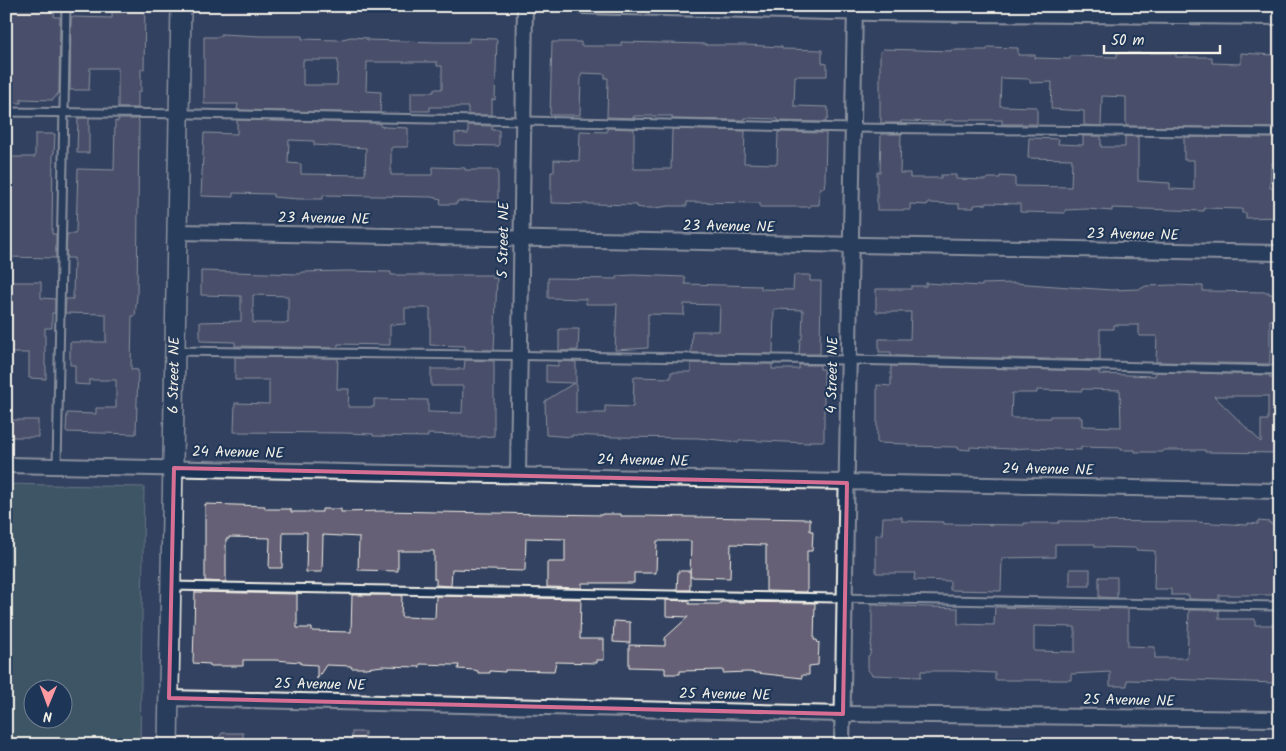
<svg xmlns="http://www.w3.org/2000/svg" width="1286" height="751" font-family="Kalam,sans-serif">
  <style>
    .green { fill: #4e6e6e; stroke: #a1b0ab; fill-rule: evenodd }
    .building { fill: #656075; stroke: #f4f1e8; fill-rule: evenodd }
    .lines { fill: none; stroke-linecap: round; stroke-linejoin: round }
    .lane-casing { stroke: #f4f1e8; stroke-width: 11 }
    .street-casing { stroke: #f4f1e8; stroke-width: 18 }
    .secondary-casing { stroke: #f4f1e8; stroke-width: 22 }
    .lane { stroke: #1d3557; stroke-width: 7 }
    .street { stroke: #1d3557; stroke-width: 14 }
    .secondary { stroke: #1d3557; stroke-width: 19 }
    .marked { fill: none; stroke: #d66f93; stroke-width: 4; stroke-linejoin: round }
    .labels { text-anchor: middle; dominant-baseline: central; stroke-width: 4; stroke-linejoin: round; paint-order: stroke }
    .street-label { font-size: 15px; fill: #f4f1e8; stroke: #1d3557 }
  </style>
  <rect width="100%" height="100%" fill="#334260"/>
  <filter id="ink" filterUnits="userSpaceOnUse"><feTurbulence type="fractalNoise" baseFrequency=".02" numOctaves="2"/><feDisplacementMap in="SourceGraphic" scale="10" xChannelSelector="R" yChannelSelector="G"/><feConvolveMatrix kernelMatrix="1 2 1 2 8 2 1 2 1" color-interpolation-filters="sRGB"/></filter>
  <g filter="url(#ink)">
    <path class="green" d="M6,484L144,487L140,745H6ZM32,688H62V718H32Z"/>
    <g class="building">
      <polygon points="112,6 145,6 144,69 141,69 141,92 138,91 138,108 118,108 118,68 90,68 89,90 70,90 71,17 112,18"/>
      <polygon points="6,7 55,8 54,17 60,17 59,92 53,100 21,99 21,103 6,102"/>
      <path d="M221,34L260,36H302V39L338,40L351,37L367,38V40L437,42H469V38L497,39L495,100L492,99V115H468V107H430V111H411V92H434V89H442V66H437V62H367L366,91L381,92L380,113L237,110L238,104H204V37H219L221,36ZM303,60H338L337,85H303Z"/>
      <polygon points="552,42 581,42 581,46 621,46 621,42 706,44 706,45 745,45 782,47 782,49 822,50 822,63 827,64 827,76 795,76 794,106 828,107 828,119 826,119 826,122 778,121 778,119 745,118 745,120 672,119 672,116 634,116 634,118 607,117 608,78 605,78 605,74 582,73 581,76 580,115 550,115"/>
      <polygon points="988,47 1018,48 1018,55 1035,55 1035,58 1070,59 1070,56 1117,57 1117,53 1171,53 1176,54 1176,57 1212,57 1212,63 1241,64 1241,53 1274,55 1273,99 1280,99 1280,128 1126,126 1126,97 1102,96 1101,126 1084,125 1084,111 1051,109 1052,82 1030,83 1030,79 1001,78 1000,106 1037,107 1037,124 1002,124 1002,120 945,120 945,122 901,121 901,123 881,123 881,118 880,118 880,52 883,49 951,51 951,50 987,50"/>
      <polygon points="78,118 89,118 89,153 77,153"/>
      <polygon points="118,119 138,119 139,122 137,296 135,316 132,316 131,369 138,370 136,434 66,432 67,413 96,414 96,408 116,408 116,380 89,380 89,385 75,384 75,365 70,365 70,342 106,342 106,314 65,313 66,299 73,299 73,297 74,258 66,258 67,234 75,234 76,232 78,169 114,170 115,121 118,122"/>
      <path d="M237,120L380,123V126L385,127L408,128V147H393L391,148V175H432L433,167L465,168V170H498V202L457,201V204H440L441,199L432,197L323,195V199H299L273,197V194L233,193V197L201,196L204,133L237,134ZM289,140L314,141V145L366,148L365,175L301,174V164L288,163Z"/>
      <polygon points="468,125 492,126 492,130 499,130 499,146 455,145 455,133 468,134"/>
      <polygon points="607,128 634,129 634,169 671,169 672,129 745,131 744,163 777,164 778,132 826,133 825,181 824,188 820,188 819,205 810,205 810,207 760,207 760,203 687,202 687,206 669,206 655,208 642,208 637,207 637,205 551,203 551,172 554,172 554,160 579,161 580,131 607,132"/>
      <polygon points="35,134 55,134 54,153 53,153 52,234 56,234 56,258 6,257 6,157 35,157"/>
      <polygon points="881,134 901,134 900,173 910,173 910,178 941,178 941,175 956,175 956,179 987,180 987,178 1000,178 1000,176 1015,177 1015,186 1071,187 1072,159 1028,158 1029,138 1059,139 1058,144 1083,145 1083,136 1101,136 1101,147 1125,147 1125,136 1138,137 1138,181 1170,183 1170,189 1194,190 1194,160 1184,160 1184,137 1280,138 1280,164 1271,164 1270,188 1280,188 1280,217 1246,218 1246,213 1242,213 1242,209 1204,208 1204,211 1112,208 1112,211 1087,209 1065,210 1065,213 1020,212 1020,204 987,203 987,204 974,205 974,208 959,208 959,204 928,203 928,205 910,204 910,210 877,210 877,172 880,172"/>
      <path d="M201,271L299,274L303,272L346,271L391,272V275H492V278H497L494,350H465V346L430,345V308H405V324L390,325V345L338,344V348L235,346V342L200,341V322L241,321V296L201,295ZM253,295L288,296V323H253Z"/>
      <polygon points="633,275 685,277 685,284 761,286 761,289 793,290 794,275 810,275 810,281 821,281 820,354 799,354 800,339 802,339 803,310 774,309 773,354 691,353 692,331 719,331 720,305 684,304 684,315 648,314 648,348 615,350 617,304 586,304 586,299 548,298 548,278 617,279 617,276"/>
      <polygon points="6,282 41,282 41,298 55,299 55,313 52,313 52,328 45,328 45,366 46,366 46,379 29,378 29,353 6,353"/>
      <polygon points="926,283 982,286 982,284 1014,283 1111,290 1140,289 1146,286 1173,285 1203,286 1203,291 1269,292 1269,294 1275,294 1275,320 1270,320 1270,364 1156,362 1157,336 1139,336 1139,325 1114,325 1114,329 1100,329 1100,360 891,356 891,352 879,352 879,339 910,339 911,312 876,312 876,289 911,289 911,286 926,286"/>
      <polygon points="559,329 579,329 578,350 559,351"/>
      <polygon points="235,357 338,358 337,389 349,389 348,407 374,407 374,399 428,400 428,412 462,413 463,386 431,386 431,369 464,369 465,360 494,361 494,436 480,437 480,438 468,438 468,437 462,437 462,435 428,434 428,437 373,436 373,434 344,433 234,432 235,403 269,404 269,380 235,380"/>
      <polygon points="558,361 576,362 576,413 605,413 605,406 633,407 634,377 671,378 671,372 691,372 691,363 772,364 772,369 799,369 799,365 820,365 820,369 824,369 824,441 809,441 809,443 762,441 739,440 739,442 698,438 615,437 572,435 572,437 546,435 545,401 574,383 546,382 546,365 558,366"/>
      <path d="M891,366L1099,371V374L1155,376L1156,372L1270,375V378H1280V453L1205,452V450H1163V452H1135V450H1121V448L1081,447V450L1029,448L1011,449L970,447V450L958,449V447L908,446V444L877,443V385L891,386ZM1082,389L1120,390L1121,427L1082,426V418H1080V416H1050V418H1011L1012,393H1037V390L1082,391ZM1214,396H1268V420H1261V442Z"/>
      <rect x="6" y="420" width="32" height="17"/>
      <polygon points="205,504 265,506 265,509 291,509 291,512 322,512 322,509 341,509 341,512 382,511 602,515 602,514 621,514 621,516 638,516 810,519 810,531 813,531 812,551 807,551 807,592 766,591 766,545 731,544 730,578 690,577 691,541 657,541 656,573 634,573 634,583 582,583 582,588 547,587 547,562 565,562 565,539 526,538 525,571 452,569 451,586 436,585 436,579 434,579 434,551 398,551 398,571 358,570 359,537 323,535 322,572 306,572 307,532 283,532 282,568 269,568 270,538 229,537 229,539 226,539 226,582 205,581"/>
      <polygon points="883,517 902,517 902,521 944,522 944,524 1024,525 1024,523 1059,523 1059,521 1196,522 1248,525 1248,523 1258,524 1258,521 1270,522 1270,524 1280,524 1280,595 1219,595 1219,600 1189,599 1189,595 1171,595 1171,589 1154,589 1155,551 1136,550 1136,548 1095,547 1095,544 1055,544 1055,557 1002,558 1001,591 950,590 950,581 914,580 915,573 876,573 876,535 882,535"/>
      <rect x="1070" y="569" width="20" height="17"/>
      <polygon points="678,571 690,571 690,590 677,590"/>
      <polygon points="1099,577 1117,577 1117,598 1099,597"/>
      <polygon points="195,592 297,594 297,628 312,628 312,631 351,632 352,595 402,595 401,617 435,618 436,596 581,599 580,639 604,639 604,660 597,660 597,663 556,662 554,671 505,670 505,672 490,671 490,673 478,673 478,671 474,670 458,669 459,665 453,665 420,664 420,667 383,666 366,668 351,668 351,666 326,665 317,679 317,665 301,664 300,662 275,660 243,660 243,666 210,666 210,664 193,663"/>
      <polygon points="666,600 689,601 689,604 720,604 720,602 815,603 814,640 817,640 818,643 819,642 818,665 809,666 809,675 802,675 802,678 748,672 723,673 723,670 680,671 680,674 665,674 665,668 629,667 629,645 665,646 665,638 688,617 666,616"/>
      <path d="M872,605L958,608V624L994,625L995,607L1099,610V608L1128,609V646L1155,647V658H1187L1189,610H1219V619H1255V625H1280V679H1275V683L1168,679L1167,681L1127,680V686H1110V672L1071,674V680H995V673L955,671H921V677L872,675L868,670V656L870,655L872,635ZM1034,626L1075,627V652L1034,651Z"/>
      <polygon points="614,621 630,622 630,643 613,642"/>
      <rect x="352" y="732" width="13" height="13"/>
      <polygon points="222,733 243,733 243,745 214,745"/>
    </g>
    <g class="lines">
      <defs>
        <g id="lane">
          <polyline points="6,112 193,114 853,128 1280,133"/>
          <polyline points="175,351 849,360 1280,370"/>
          <polyline points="57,466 66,6"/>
          <polyline points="171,586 1280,606"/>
        </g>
        <g id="street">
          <polyline points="582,6 874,13 1280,17"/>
          <polyline points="177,232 1280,253"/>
          <polyline points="6,465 1280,491"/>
          <polyline points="518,474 525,6"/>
          <polyline points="169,698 843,714 1280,719"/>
          <polyline points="842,745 855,6"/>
        </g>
        <g id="secondary">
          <path id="s1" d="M168,745L181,6"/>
        </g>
      </defs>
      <use href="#lane" class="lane-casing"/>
      <use href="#street" class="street-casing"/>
      <use href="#secondary" class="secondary-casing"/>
      <use href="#lane" class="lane"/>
      <use href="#street" class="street"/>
      <use href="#secondary" class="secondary"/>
    </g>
  </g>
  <path d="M0 0H1286V751H0ZM174,468L847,483L843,714L169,698Z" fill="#334260" fill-opacity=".55" fill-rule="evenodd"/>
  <path class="marked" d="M174,468L847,483L843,714L169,698Z"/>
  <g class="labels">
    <g class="street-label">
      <text transform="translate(324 219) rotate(1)">23 Avenue NE</text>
      <text transform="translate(729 227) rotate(1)">23 Avenue NE</text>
      <text transform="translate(1133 235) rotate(1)">23 Avenue NE</text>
      <text transform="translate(504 240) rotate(-89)">5 Street NE</text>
      <text stroke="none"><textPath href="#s1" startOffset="370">6 Street NE</textPath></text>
      <text transform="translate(833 375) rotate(-89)">4 Street NE</text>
      <text transform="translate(238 453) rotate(1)">24 Avenue NE</text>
      <text transform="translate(643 461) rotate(1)">24 Avenue NE</text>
      <text transform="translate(1048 470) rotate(1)">24 Avenue NE</text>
      <text transform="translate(320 685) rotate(1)">25 Avenue NE</text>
      <text transform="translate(725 695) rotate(1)">25 Avenue NE</text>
      <text transform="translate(1129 701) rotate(1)">25 Avenue NE</text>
    </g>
  </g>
  <rect width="1286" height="751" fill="none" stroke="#1d3557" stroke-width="25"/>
  <rect x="12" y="12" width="1261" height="726" fill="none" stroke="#f4f1e8" stroke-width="2" filter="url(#ink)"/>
  <g transform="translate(48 704) rotate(181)"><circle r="24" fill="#1d3557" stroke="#738091"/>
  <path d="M0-4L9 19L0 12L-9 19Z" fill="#ff9aa2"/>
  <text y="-8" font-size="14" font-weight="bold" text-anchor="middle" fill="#f4f1e8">N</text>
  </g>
  <path d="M1104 45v8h116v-8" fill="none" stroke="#f4f1e8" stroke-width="2.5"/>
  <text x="1111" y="45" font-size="15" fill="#f4f1e8" stroke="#1d3557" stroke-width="4" paint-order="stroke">50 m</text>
</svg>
